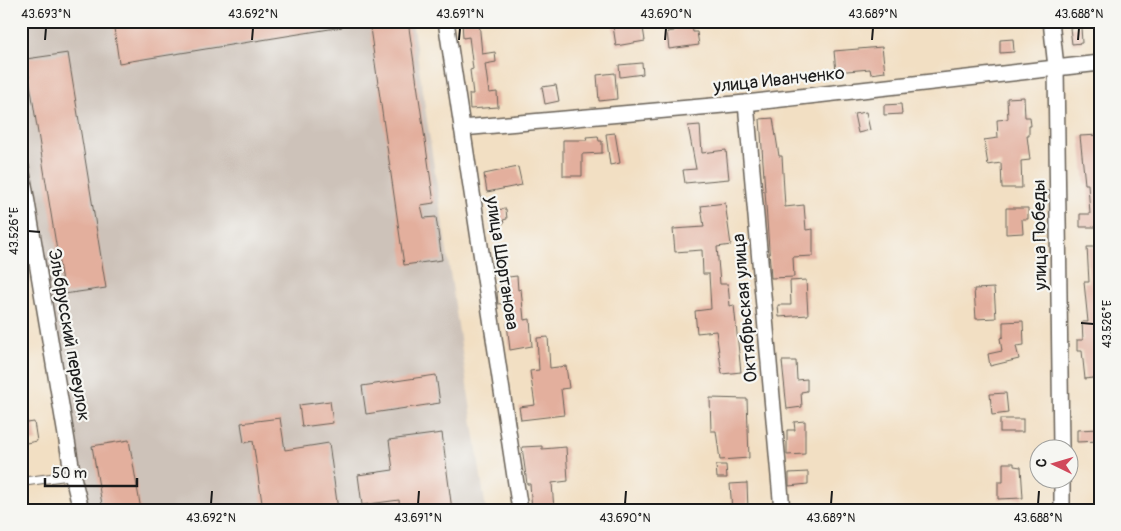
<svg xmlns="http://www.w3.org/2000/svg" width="1121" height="531" font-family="Pangolin,sans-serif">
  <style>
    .industrial { fill: #cdc2b9 }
    .building { fill: #e3af9d }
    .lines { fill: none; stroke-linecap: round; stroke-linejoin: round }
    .service-casing { stroke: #676056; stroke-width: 10 }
    .minor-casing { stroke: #676056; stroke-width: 18 }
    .service { stroke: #fff; stroke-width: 8 }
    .minor { stroke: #fff; stroke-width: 15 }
    .ticks { fill: none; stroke: #1c1c1c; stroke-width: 2 }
    .labels { text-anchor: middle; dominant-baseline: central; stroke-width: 4.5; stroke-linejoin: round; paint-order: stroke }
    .street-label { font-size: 18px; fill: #1c1c1c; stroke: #f6f6f2 }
    .neatline { fill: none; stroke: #1c1c1c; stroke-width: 2 }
    .ticks-label { font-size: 12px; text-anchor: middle; fill: #1c1c1c }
  </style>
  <rect width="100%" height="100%" fill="#f6f6f2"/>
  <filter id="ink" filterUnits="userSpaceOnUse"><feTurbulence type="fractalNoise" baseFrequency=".02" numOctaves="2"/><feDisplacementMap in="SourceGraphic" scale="10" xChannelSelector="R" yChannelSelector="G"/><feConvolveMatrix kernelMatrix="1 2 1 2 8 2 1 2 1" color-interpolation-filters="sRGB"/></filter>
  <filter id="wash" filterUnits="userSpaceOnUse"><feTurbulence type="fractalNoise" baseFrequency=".0096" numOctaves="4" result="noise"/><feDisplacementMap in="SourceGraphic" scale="20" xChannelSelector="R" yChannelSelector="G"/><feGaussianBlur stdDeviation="1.12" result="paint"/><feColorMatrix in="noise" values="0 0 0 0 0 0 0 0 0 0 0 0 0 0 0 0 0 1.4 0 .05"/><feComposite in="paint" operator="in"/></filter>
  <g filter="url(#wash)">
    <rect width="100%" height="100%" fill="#f2dfc3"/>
    <polygon class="industrial" points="21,21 412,21 486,510 88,510 79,473 21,133"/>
    <g id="blocks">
      <g class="building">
        <polygon points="113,21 342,21 342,27 119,63"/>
        <polygon points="369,21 408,21 434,203 421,205 424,218 436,217 442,260 404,265"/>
        <polygon points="462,21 479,21 482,54 495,52 496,62 485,64 489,93 497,92 498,107 470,109 469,94 473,94 470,70 473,69 469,37 463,38"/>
        <polygon points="642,21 645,41 616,46 613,26"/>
        <polygon points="691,22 693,32 697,32 699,45 669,49 667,32 674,31 681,23"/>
        <polygon points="1081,27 1082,43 1072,44 1070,28"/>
        <polygon points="1013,39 1014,52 1000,53 1000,40"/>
        <polygon points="882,47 885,72 871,74 870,69 836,72 834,51"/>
        <polygon points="68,53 106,288 64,294 26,59"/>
        <polygon points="642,63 643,74 620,77 619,65"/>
        <polygon points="615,73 617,99 599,101 597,75"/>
        <polygon points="556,85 559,101 545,104 542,87"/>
        <polygon points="1024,97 1025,117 1030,117 1031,126 1029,126 1029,136 1027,136 1030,160 1021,161 1022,188 1002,188 1001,163 988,165 984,140 998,138 997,120 1008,119 1007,98"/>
        <polygon points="901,104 902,114 884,115 884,105"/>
        <polygon points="866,112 870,130 858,133 854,114"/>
        <polygon points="773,118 779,156 782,156 785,207 804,205 806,230 813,229 813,256 793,257 794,277 771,278 760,119"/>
        <polygon points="700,125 702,153 726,150 729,179 685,183 683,170 696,169 688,126"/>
        <polygon points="615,133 620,163 610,165 606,134"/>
        <polygon points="1100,135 1100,227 1080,227 1080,214 1090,214 1088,184 1085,184 1080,136"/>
        <polygon points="598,136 599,141 602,141 602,153 582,154 582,176 563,176 563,140 587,140 586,137"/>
        <polygon points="518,167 522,185 487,192 484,174"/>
        <polygon points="725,203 731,245 717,247 720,284 728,284 730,306 734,305 741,372 722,374 716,331 697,333 695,311 711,309 709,274 703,274 702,250 675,252 673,229 704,227 701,206"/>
        <polygon points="1006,208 1028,208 1028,219 1022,219 1023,233 1006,234"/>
        <polygon points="506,209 507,219 503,220 504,223 493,225 491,210"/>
        <polygon points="1087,247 1100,247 1100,377 1085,379 1082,351 1077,351 1077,340 1083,340 1082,322 1088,322 1084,282 1089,282"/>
        <polygon points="517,276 518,290 521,289 524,320 530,319 532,346 510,350 507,323 512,323 510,303 498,304 497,292 501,291 500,278"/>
        <polygon points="806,280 808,315 779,317 778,305 791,305 790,281"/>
        <polygon points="994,288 996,318 976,319 974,289"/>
        <polygon points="1023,321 1024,345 1016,346 1019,359 990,366 988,354 1002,351 1000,338 1003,337 1003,322"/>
        <polygon points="548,337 550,368 566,366 569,388 561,389 564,415 521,420 519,407 535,405 530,371 539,370 537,338"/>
        <polygon points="782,361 796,361 797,380 807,379 807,391 801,392 802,407 787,409"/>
        <polygon points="436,375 440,403 366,414 362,386"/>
        <polygon points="1006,393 1008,413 992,415 990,394"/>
        <polygon points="710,398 747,399 749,458 720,460 716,431 711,431"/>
        <polygon points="330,401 333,423 302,427 299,405"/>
        <polygon points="280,418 285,450 329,443 338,510 263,510 253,441 244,443 241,423"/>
        <rect x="1000" y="419" width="23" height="13"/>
        <polygon points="805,421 805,454 787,455 787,430 795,430 794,422"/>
        <polygon points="34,422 37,441 21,444 21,424"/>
        <polygon points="1100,429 1100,441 1077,442 1077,430"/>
        <polygon points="442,433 452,510 400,510 399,500 362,505 358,475 393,470 389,440"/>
        <polygon points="129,440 141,510 103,510 92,446"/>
        <polygon points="542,446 542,449 566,447 568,481 552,483 554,510 532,510 530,484 527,484 522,447"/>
        <polygon points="1003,463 1014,463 1014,466 1021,467 1023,498 998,499 998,482 1003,482"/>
        <polygon points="716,465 726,465 727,478 717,478"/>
        <polygon points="808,472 808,484 789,486 789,473"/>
        <polygon points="747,483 748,510 732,510 730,484"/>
      </g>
    </g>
  </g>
  <g filter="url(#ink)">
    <use href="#blocks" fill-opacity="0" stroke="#676056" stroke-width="1"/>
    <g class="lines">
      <defs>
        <polyline id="service" points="21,482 73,475"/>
        <g id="minor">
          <polyline points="446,21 520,510"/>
          <polyline points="1051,21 1056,67 1061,448"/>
          <polyline points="746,103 782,510"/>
          <polyline points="462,128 746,103 1100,63"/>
          <polyline points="21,167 73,477 81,510"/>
          <polyline points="1062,478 1062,510"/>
        </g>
      </defs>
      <use href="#service" class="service-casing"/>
      <use href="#minor" class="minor-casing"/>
      <use href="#service" class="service"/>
      <use href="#minor" class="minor"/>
    </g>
  </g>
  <path class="ticks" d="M45,40L46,28M252,40L253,28M459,40L460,28M665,40L666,28M872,40L873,28M1078,40L1079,28M28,231L40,232M1081,323L1094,324M211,504L212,491M418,504L419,491M625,504L626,491M831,504L832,491M1038,504L1039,491"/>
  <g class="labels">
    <g class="street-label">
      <text transform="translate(779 80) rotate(-6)">улица Иванченко</text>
      <text transform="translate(1040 235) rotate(-91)">улица Победы</text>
      <text transform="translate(502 263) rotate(81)">улица Шортанова</text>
      <text transform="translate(745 308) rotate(-95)">Октябрьская улица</text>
      <text transform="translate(69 335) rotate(80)">Эльбрусский переулок</text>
    </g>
  </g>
  <rect width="1121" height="531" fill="none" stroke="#f6f6f2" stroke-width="55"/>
  <g transform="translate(1054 464) rotate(275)"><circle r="24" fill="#f6f6f2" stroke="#9f9f9c"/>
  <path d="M0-4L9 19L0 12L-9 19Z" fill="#d1495b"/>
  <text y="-8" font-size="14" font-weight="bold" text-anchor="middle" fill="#1c1c1c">С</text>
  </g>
  <path d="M45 478v8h92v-8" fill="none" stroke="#1c1c1c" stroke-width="2.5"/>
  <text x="52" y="478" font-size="15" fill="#1c1c1c" stroke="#f6f6f2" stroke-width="4" paint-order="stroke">50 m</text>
  <rect x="28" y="28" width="1066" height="476" class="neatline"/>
  <g class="ticks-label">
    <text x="46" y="18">43.693°N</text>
    <text x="253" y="18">43.692°N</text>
    <text x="460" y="18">43.691°N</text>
    <text x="666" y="18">43.690°N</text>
    <text x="873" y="18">43.689°N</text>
    <text x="1079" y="18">43.688°N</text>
    <text transform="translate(14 231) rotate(-90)" y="4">43.526°E</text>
    <text transform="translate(1107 324) rotate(-90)" y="4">43.526°E</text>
    <text x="211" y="522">43.692°N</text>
    <text x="418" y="522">43.691°N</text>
    <text x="625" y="522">43.690°N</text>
    <text x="831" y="522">43.689°N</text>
    <text x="1038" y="522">43.688°N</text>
  </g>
</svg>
